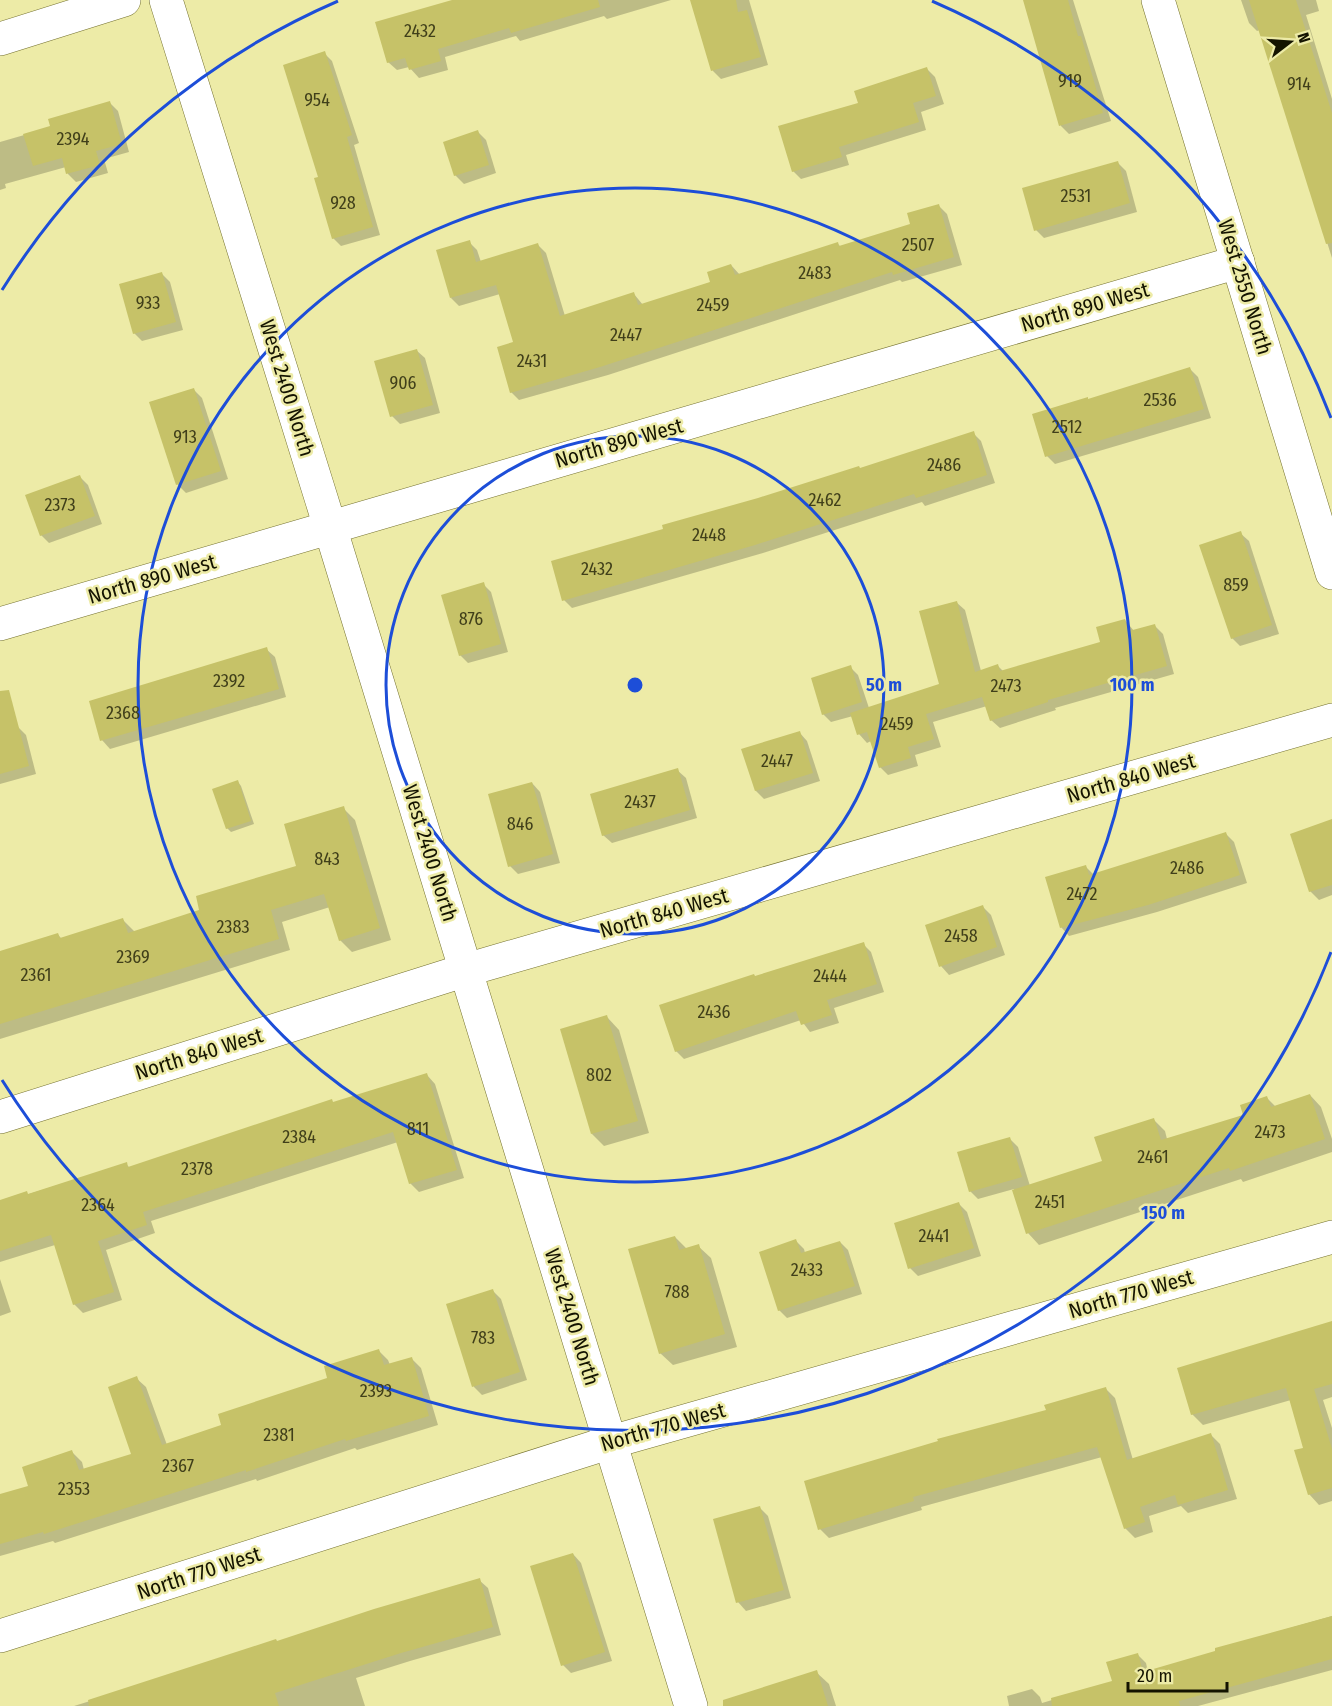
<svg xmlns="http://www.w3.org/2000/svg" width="1332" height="1706" font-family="'Fira Sans Condensed',sans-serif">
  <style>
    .shadow { fill: #0003 }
    .building { fill: #c6c268 }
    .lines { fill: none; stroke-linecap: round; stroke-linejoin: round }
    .street-casing { stroke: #74712f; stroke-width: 34 }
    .street { stroke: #fff; stroke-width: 33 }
    .ring { fill: none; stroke: #1d4ed8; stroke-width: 3 }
    .labels { text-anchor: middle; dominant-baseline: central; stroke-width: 5; stroke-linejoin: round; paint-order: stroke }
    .number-label { font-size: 18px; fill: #403f1a }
    .street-label { font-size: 21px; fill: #141300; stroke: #edeba7 }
    .centre { fill: #1d4ed8; stroke: #edeba7; stroke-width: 3 }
    .ring-label { font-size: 18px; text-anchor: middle; font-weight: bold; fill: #1d4ed8; stroke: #edeba7; stroke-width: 5; stroke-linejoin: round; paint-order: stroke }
  </style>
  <rect width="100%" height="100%" fill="#edeba7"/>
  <g class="shadow">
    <polygon points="469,0 671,0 607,19 604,16 520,41 516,36 445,57 448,70 419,78 409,67 397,70 388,62"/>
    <polygon points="692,0 749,0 768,65 721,79 713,71"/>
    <polygon points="1024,0 1073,0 1111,121 1069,134 1061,126"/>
    <polygon points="1241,0 1316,0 1319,11 1306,15 1332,99 1332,258 1260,30 1257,31 1249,23"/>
    <polygon points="324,53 332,61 359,143 354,145 380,235 341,246 333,238 320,178"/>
    <polygon points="927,69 935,77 944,104 921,112 926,130 846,155 849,165 801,179 793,171 860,104"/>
    <polygon points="110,103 118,111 129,152 104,159 108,173 76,182 68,174 66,167 5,184 6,188 0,190 0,142 52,127"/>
    <polygon points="478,132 486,140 496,173 464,184 455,175"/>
    <polygon points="1117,162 1126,171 1137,212 1044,238 1036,230"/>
    <polygon points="938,205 947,214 962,265 902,282 900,280 608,375 519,400 511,392 515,343 500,294 459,306 451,298 469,242 477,250 481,262 538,245 546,253 565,316 634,294 643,305 712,282 731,265 740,275 838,244 841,247 912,225"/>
    <polygon points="162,274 170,282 183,330 142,341 134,333"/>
    <polygon points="416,350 425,358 440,413 400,424 392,416"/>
    <polygon points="1190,369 1198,377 1211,418 1055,464 1047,456 1089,400"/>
    <polygon points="194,390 202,398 228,479 186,493 178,485 151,403"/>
    <polygon points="973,433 981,441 995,483 925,506 922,502 763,553 572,608 564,600 665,530 861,470"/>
    <polygon points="80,477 88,485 102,524 49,543 41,535"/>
    <polygon points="1240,533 1249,541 1279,634 1240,646 1232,638"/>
    <polygon points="483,584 491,592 508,652 468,663 460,655"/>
    <polygon points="956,602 965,610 981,671 998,666 1004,672 1102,643 1125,620 1134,631 1154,625 1163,634 1174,674 1055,708 1056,710 1000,728 991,720 987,706 933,722 941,747 915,755 918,766 888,775 880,767 871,741 867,743 859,734 853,716 831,722 823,714 850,667 858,675 869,708 941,685"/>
    <polygon points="266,649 275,657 286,697 110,749 102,740"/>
    <polygon points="18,727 26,735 36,774 0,784 0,732"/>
    <polygon points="799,732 807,741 820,781 764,799 756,791 743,750"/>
    <polygon points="677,770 686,778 697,818 612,843 603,835"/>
    <polygon points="238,782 241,786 254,824 231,832 227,828"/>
    <polygon points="532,783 540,792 560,863 518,874 510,866"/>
    <polygon points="343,808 355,820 391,940 352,952 340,940 330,907 282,922 290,950 0,1039 0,953 58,935 62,939 123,920 135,932 201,911 298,867"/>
    <polygon points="1332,827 1332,895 1319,900 1310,891"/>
    <polygon points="1226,834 1234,842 1247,883 1157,912 1069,936 1061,927 1086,867 1094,875"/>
    <polygon points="982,906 991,915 1005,955 949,975 941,966"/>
    <polygon points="863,944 871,952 884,992 834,1008 839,1023 810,1032 801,1020 684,1059 676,1051 756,978"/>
    <polygon points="607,1017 619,1030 649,1133 604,1146 592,1134"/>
    <polygon points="427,1075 435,1084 464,1178 419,1192 410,1183 398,1142 151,1221 155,1233 106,1250 122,1300 83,1313 74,1304 55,1245 0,1262 0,1203 126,1164 130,1168"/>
    <polygon points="1310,1095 1321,1107 1332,1139 1332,1152 1243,1182 1241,1179 1039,1245 1028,1233 1014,1189 978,1199 970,1191 1010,1139 1018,1147 1030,1186 1104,1162 1153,1119 1165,1131 1167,1139 1245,1116 1267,1098 1276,1107"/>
    <polygon points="959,1204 967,1212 981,1256 918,1276 910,1268"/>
    <polygon points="675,1237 687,1249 698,1246 711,1258 737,1347 673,1365 660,1353"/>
    <polygon points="796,1241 804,1249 805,1253 840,1242 848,1250 862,1294 787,1318 779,1310"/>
    <polygon points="0,1279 11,1312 0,1316"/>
    <polygon points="493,1291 501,1299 527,1380 482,1395 474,1387 448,1305"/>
    <polygon points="1332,1323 1332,1397 1323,1400 1332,1428 1332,1501 1319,1505 1309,1494 1305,1449 1291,1400 1203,1425 1192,1414"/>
    <polygon points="379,1351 388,1360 390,1365 411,1358 421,1368 438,1425 357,1450 355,1448 257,1481 256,1479 55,1543 53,1541 0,1556 0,1495 30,1487 72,1452 82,1462 84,1470 133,1455 136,1378 146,1387 167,1445 223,1426 329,1379"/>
    <polygon points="1106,1389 1115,1398 1133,1460 1211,1435 1220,1444 1237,1499 1188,1513 1181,1506 1149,1516 1153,1532 1135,1538 1125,1528 1102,1457 921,1507 922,1510 829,1538 820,1529 1048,1411"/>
    <polygon points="760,1508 768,1516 791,1598 746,1611 738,1602"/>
    <polygon points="573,1554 581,1563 612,1661 571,1673 563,1665"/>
    <polygon points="479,1580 488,1588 501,1635 410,1661 356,1678 365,1706 74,1706"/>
    <polygon points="1332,1616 1332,1670 1198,1706 1009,1706 1007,1696 1032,1689 1040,1697 1042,1703 1113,1682 1138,1655 1146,1663 1148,1672 1217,1652 1217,1649"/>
    <polygon points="816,1672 829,1684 836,1706 774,1706"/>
  </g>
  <g class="building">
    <polygon points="452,0 598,0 600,7 511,33 509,28 438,49 441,61 409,70 405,58 387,63 375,22"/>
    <polygon points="690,0 736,0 738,12 747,10 761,57 711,71"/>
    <polygon points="1023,0 1068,0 1078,36 1081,36 1103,113 1059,126"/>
    <polygon points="1249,0 1296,0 1332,113 1332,243 1326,244"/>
    <polygon points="325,51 352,135 347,137 373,227 332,239 314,178 318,177 283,65"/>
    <polygon points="927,67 936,96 913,103 919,122 839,147 842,157 792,172 778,126 858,103 854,91"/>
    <polygon points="110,101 122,144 96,151 100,165 66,174 62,158 33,166 23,134 50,126 48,119"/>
    <polygon points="478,130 489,165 454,176 443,142"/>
    <polygon points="1118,161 1130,203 1034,231 1022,188"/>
    <polygon points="939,204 954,257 893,275 892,272 600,367 510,393 497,347 513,342 496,285 450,298 436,250 470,240 476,262 538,243 560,316 634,292 638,305 710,282 707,272 731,264 735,275 838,242 839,246 910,224 907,213"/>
    <polygon points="162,272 176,322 133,334 119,284"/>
    <polygon points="417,349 433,405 390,417 374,361"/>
    <polygon points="1190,367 1204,409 1045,457 1032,414 1088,397 1088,399"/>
    <polygon points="194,388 221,471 176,485 149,402"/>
    <polygon points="974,431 987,475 916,498 914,494 755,545 562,601 551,561 663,529 662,525 758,498 859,466 860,468"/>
    <polygon points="80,475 95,516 40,536 25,495"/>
    <polygon points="1241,531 1272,625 1231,639 1199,545"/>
    <polygon points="484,582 501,644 459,656 441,595"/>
    <polygon points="957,601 975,672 998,664 1000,671 1100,642 1096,627 1125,619 1129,631 1155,624 1167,666 1048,700 1048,702 990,721 982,697 926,714 934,739 908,747 911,758 879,768 867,732 857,735 850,713 939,684 919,611"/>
    <polygon points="267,647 279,689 100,741 89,701"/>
    <polygon points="851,665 862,702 822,715 811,678"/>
    <polygon points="9,690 29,766 0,774 0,691"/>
    <polygon points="800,731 813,773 755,791 741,749"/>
    <polygon points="678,768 690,810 602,836 590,794"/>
    <polygon points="238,780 251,821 226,829 212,789"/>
    <polygon points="532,782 553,854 508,867 488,794"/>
    <polygon points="344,806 380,928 339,941 324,894 271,910 279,939 0,1024 0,951 58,933 60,938 123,918 128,933 199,910 196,896 296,866 284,824"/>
    <polygon points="1332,819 1332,885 1309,892 1290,834"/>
    <polygon points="1226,832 1240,875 1148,905 1060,928 1045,877 1086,865 1089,875"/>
    <polygon points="983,905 997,947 939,967 925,925"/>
    <polygon points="864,942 877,984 827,1000 832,1015 801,1025 796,1011 675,1052 659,1005 754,974 755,976"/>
    <polygon points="607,1015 638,1121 591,1134 560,1029"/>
    <polygon points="427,1073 457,1170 409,1184 393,1132 143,1212 147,1225 98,1241 114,1292 73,1305 51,1235 0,1251 0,1200 27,1191 28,1194 127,1162 128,1167 332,1099 333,1102"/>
    <polygon points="1310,1094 1325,1139 1230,1171 1229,1168 1026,1234 1012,1190 1102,1161 1094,1137 1154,1118 1161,1140 1243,1115 1240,1105 1267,1096 1271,1107"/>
    <polygon points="1010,1137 1022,1177 969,1192 957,1152"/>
    <polygon points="959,1202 974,1248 908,1269 894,1223"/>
    <polygon points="675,1236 679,1250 699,1244 725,1334 659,1354 628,1249"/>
    <polygon points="796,1239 801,1253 840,1241 855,1286 778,1311 759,1252"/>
    <polygon points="493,1289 520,1372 472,1387 446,1304"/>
    <polygon points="1332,1321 1332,1384 1314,1389 1332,1449 1332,1488 1308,1495 1294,1450 1303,1448 1286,1388 1191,1415 1177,1368"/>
    <polygon points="379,1349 384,1365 412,1357 429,1416 346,1441 345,1439 246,1472 246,1470 44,1534 43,1532 0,1544 0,1494 28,1486 22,1467 72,1450 79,1470 131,1454 108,1387 137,1376 162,1445 221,1425 218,1414 327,1378 324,1366"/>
    <polygon points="1106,1387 1127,1460 1211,1433 1228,1490 1178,1505 1175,1495 1140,1507 1145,1522 1124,1529 1097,1447 913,1497 914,1501 818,1530 804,1481 938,1441 937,1439 1046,1410 1044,1405"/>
    <polygon points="760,1506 784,1590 736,1603 713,1519"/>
    <polygon points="573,1553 605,1652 561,1666 530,1566"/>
    <polygon points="480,1578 493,1627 401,1653 275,1693 279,1706 89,1706 88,1700 276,1639 277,1641 374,1609"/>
    <polygon points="1332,1616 1332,1659 1179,1701 1180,1706 1052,1706 1051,1698 1112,1681 1106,1662 1138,1653 1143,1672 1215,1651 1215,1648"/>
    <polygon points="817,1670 828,1706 723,1706 723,1700"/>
  </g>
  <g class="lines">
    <defs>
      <g id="street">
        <polyline points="166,0 322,501 691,1706"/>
        <polyline points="1158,0 1332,573"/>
        <polyline points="0,39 124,0"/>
        <polyline points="0,624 1238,262"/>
        <polyline points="0,1117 466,970 1332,720"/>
        <polyline points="0,1636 611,1442 1332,1237"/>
      </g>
    </defs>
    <use href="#street" class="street-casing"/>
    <use href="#street" class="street"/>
  </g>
  <g class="ring">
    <circle cx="635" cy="685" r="249"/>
    <circle cx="635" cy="685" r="497"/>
    <path d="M1331 952A746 746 0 0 1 2 1080M2 290A746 746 0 0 1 338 1M932 1A746 746 0 0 1 1331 418"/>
  </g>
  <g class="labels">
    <g class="number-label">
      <text x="420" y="31">2432</text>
      <text x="1070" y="81">919</text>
      <text x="1299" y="84">914</text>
      <text x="317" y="100">954</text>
      <text x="73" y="139">2394</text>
      <text x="1076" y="196">2531</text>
      <text x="343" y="203">928</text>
      <text x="918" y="245">2507</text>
      <text x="815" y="273">2483</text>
      <text x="148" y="303">933</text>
      <text x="713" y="305">2459</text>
      <text x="626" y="335">2447</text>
      <text x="532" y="361">2431</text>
      <text x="403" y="383">906</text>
      <text x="1160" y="400">2536</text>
      <text x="1067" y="427">2512</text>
      <text x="185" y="437">913</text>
      <text x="944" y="465">2486</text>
      <text x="825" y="500">2462</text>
      <text x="60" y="505">2373</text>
      <text x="709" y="535">2448</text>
      <text x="597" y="569">2432</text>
      <text x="1236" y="585">859</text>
      <text x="471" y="619">876</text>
      <text x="229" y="681">2392</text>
      <text x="1006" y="686">2473</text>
      <text x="123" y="713">2368</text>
      <text x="897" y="724">2459</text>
      <text x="777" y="761">2447</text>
      <text x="640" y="802">2437</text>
      <text x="520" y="824">846</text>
      <text x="327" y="859">843</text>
      <text x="1187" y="868">2486</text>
      <text x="1082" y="894">2472</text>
      <text x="233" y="927">2383</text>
      <text x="961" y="936">2458</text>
      <text x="133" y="957">2369</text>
      <text x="36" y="975">2361</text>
      <text x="830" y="976">2444</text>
      <text x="714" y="1012">2436</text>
      <text x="599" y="1075">802</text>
      <text x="418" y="1129">811</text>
      <text x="1270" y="1132">2473</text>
      <text x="299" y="1137">2384</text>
      <text x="1153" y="1157">2461</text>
      <text x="197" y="1169">2378</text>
      <text x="1050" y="1202">2451</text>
      <text x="98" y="1205">2364</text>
      <text x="934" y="1236">2441</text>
      <text x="807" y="1270">2433</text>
      <text x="677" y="1292">788</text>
      <text x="483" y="1338">783</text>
      <text x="376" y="1391">2393</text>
      <text x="279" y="1435">2381</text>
      <text x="178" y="1466">2367</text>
      <text x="74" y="1489">2353</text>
    </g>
    <g class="street-label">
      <text transform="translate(1245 287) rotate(73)">West 2550 North</text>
      <text transform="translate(1085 307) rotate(-16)">North 890 West</text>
      <text transform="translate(287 388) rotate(73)">West 2400 North</text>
      <text transform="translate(619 443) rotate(-16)">North 890 West</text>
      <text transform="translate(152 579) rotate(-16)">North 890 West</text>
      <text transform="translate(1131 778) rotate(-16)">North 840 West</text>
      <text transform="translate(430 853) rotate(73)">West 2400 North</text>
      <text transform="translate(664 913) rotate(-16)">North 840 West</text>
      <text transform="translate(199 1054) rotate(-17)">North 840 West</text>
      <text transform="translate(1131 1294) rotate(-16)">North 770 West</text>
      <text transform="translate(572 1317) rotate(73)">West 2400 North</text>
      <text transform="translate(663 1427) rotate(-16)">North 770 West</text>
      <text transform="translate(199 1573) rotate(-18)">North 770 West</text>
    </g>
  </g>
  <circle cx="635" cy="685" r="9" class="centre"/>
  <g class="ring-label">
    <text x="884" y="691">50 m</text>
    <text x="1132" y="691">100 m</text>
    <text x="1163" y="1219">150 m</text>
  </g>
  <g transform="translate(1290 42) rotate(73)" stroke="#edeba7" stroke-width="4.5" paint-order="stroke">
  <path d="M0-4.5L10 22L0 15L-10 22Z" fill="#141300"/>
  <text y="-9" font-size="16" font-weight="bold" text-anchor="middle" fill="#141300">N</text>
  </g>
  <path d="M1128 1682v9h99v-9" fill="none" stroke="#141300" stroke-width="3"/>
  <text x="1137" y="1682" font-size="18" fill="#141300" stroke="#edeba7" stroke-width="4.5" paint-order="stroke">20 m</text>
</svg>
